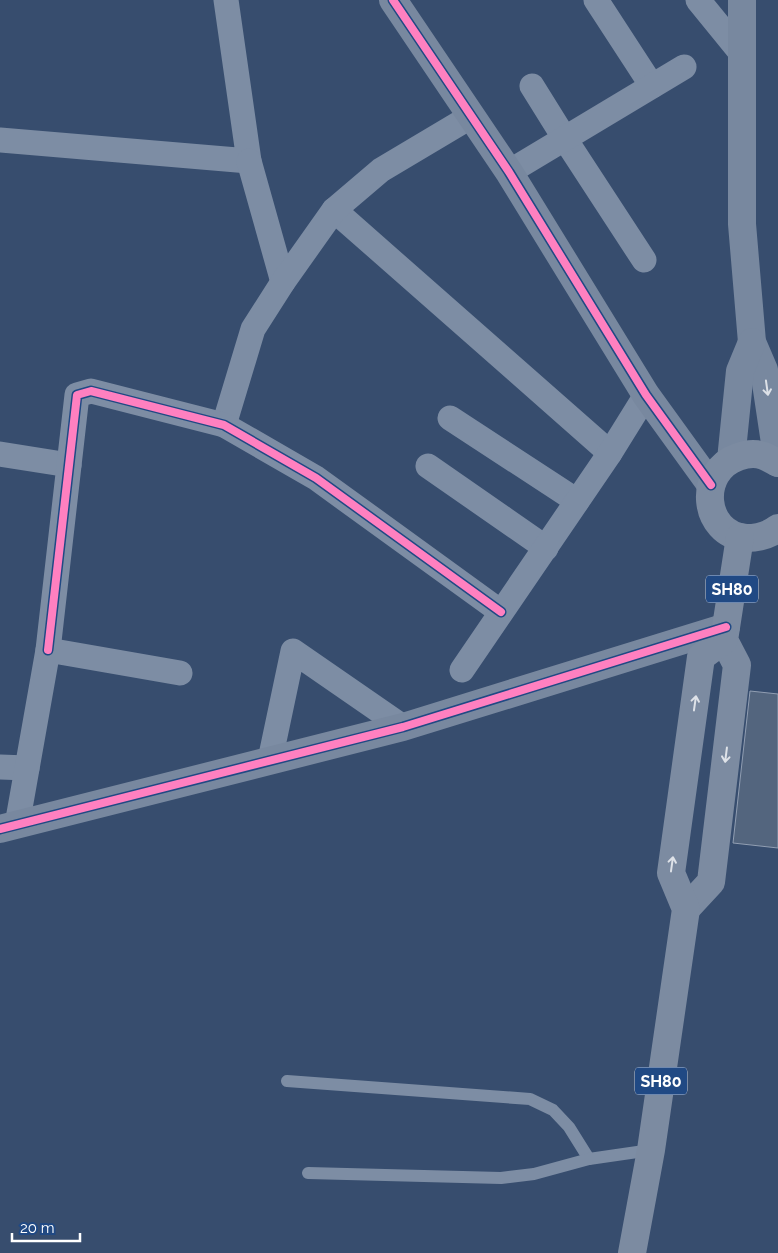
<svg xmlns="http://www.w3.org/2000/svg" width="778" height="1253" font-family="Raleway,sans-serif">
  <style>
    .building { fill: #53657e; stroke: #919eb2 }
    .lines { fill: none; stroke-linecap: round; stroke-linejoin: round }
    .lane { stroke: #7d8da4; stroke-width: 12 }
    .street { stroke: #7d8da4; stroke-width: 25 }
    .secondary { stroke: #78889f; stroke-width: 28 }
    .primary { stroke: #7c8ba1; stroke-width: 28 }
    .cycleway-casing { stroke: #204984; stroke-width: 11 }
    .cycleway { stroke: #ff80c0; stroke-width: 8 }
    .oneway { stroke: #dde1e7 }
    .oneway2 { stroke: #dee2e8 }
    .labels { text-anchor: middle; dominant-baseline: central; stroke-width: 4; stroke-linejoin: round; paint-order: stroke }
    .shield { fill: #204984; stroke: #bcc8da; stroke-width: 1 }
    .shield-label { font-size: 16px; font-weight: bold; fill: #fff }
  </style>
  <rect width="100%" height="100%" fill="#374d6e"/>
  <polygon class="building" points="750,691 778,694 778,848 733,843"/>
  <g class="lines">
    <g class="lane">
      <polyline points="287,1081 530,1099 553,1110 569,1127 589,1159"/>
      <polyline points="308,1173 501,1178 534,1174 589,1159 651,1150"/>
    </g>
    <g class="street">
      <polyline points="596,0 652,86"/>
      <polyline points="698,0 742,54"/>
      <polyline points="532,86 565,139 644,260"/>
      <polyline points="0,140 249,161 226,0"/>
      <polyline points="249,161 283,282"/>
      <polyline points="509,172 684,67"/>
      <polyline points="334,210 610,453"/>
      <polyline points="450,418 577,501"/>
      <polyline points="224,425 253,329 283,282 334,210 381,170 470,117"/>
      <polyline points="0,454 69,465"/>
      <polyline points="428,466 546,548"/>
      <polyline points="48,650 77,395 91,391 224,425 316,478 501,612"/>
      <polyline points="462,670 610,453 646,395"/>
      <polyline points="270,760 293,651 403,727"/>
      <polyline points="0,767 27,768"/>
      <polyline points="17,825 48,650 180,673"/>
    </g>
    <g class="secondary">
      <polyline points="393,0 509,172 646,395 711,485"/>
      <polyline points="742,0 742,224 752,342 764,370 778,463"/>
      <polyline points="731,460 740,371 752,342"/>
      <polyline points="0,829 403,727 726,627"/>
    </g>
    <g class="primary">
      <path d="M778,463C774,461 769,458 764,456C756,453 746,454 738,457C697,471 702,534 746,538C758,538 768,536 778,528"/>
      <polyline points="686,909 711,882 737,665 724,640 740,537"/>
      <polyline points="632,1253 651,1150 686,909 671,873 701,657 724,640"/>
    </g>
    <defs>
      <g id="cycleway">
        <polyline points="393,0 509,172 646,395 711,485"/>
        <polyline points="48,650 77,395 91,391 224,425 316,478 501,612"/>
        <polyline points="0,829 403,727 726,627"/>
      </g>
    </defs>
    <use href="#cycleway" class="cycleway-casing"/>
    <use href="#cycleway" class="cycleway"/>
  </g>
  <defs><path id="oneway-shaft" d="M-6 0H5M1.5-3L5.5 0L1.5 3" fill="none" stroke-width="1.6" stroke-linecap="round" stroke-linejoin="round" transform="scale(1.25)"/></defs>
  <use class="oneway" href="#oneway-shaft" transform="translate(767 388) rotate(82)"/>
  <g class="oneway2">
    <use href="#oneway-shaft" transform="translate(695 703) rotate(-82)"/>
    <use href="#oneway-shaft" transform="translate(726 755) rotate(97)"/>
    <use href="#oneway-shaft" transform="translate(672 864) rotate(-82)"/>
  </g>
  <g class="labels">
    <g class="shield">
      <rect x="706" y="575.5" width="52" height="27" rx="4"/>
      <rect x="635" y="1067.5" width="52" height="27" rx="4"/>
    </g>
    <g class="shield-label">
      <text x="732" y="589">SH80</text>
      <text x="661" y="1081">SH80</text>
    </g>
  </g>
  <path d="M12 1233v8h68v-8" fill="none" stroke="#ffffff" stroke-width="2.5"/>
  <text x="20" y="1233" font-size="15" fill="#ffffff" stroke="#204984" stroke-width="4" paint-order="stroke">20 m</text>
</svg>
